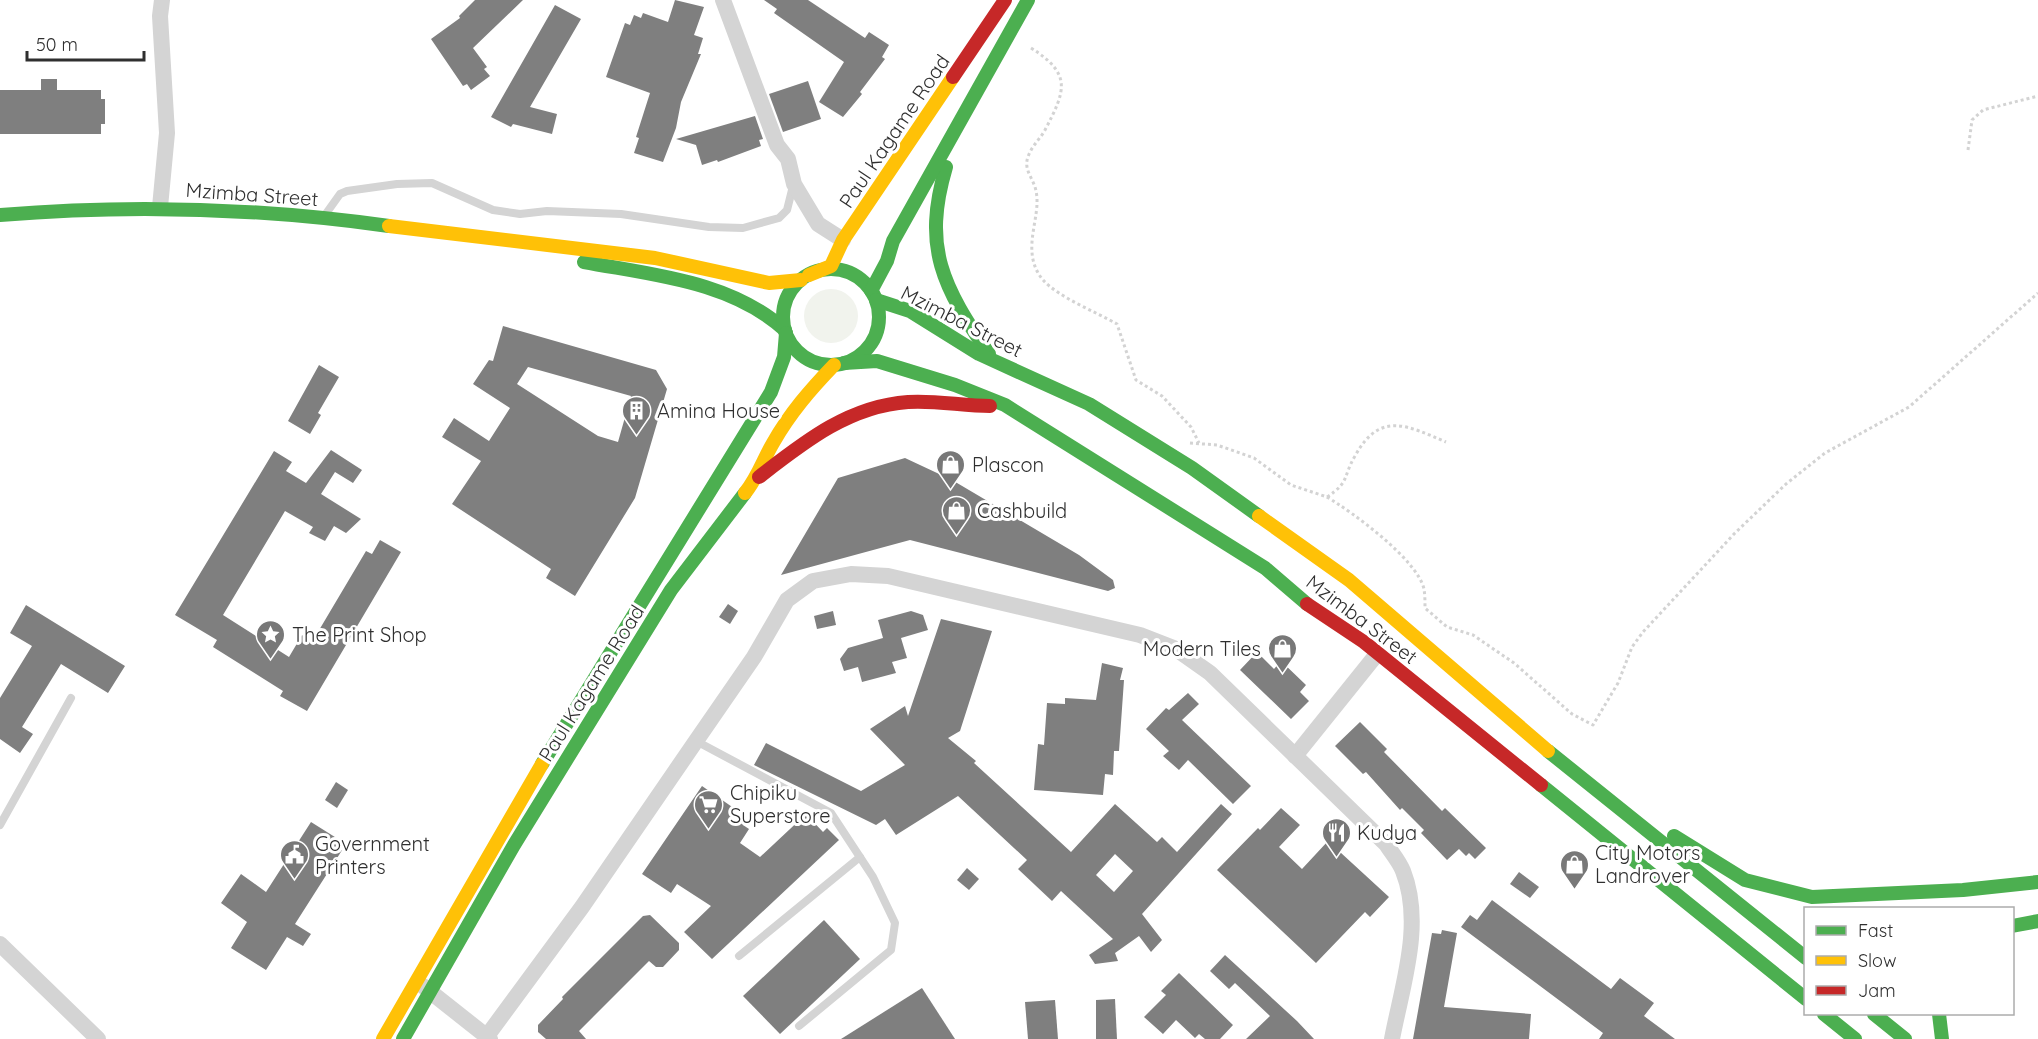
<svg xmlns="http://www.w3.org/2000/svg" width="2038" height="1039" font-family="Quicksand,sans-serif">
  <style>
    .green { fill: #f1f3ed }
    .building { fill: #7f7f7f; fill-rule: evenodd }
    .lines { fill: none; stroke-linecap: round; stroke-linejoin: round }
    .path { stroke: #d3d3d3; stroke-width: 3; stroke-dasharray: 3 3; stroke-linecap: butt }
    .lane { stroke: #d4d4d4; stroke-width: 8 }
    .street { stroke: #d4d4d4; stroke-width: 16 }
    .fast { stroke: #4caf50; stroke-width: 14 }
    .slow { stroke: #ffc107; stroke-width: 14 }
    .jam { stroke: #c62828; stroke-width: 14 }
    .labels { text-anchor: middle; dominant-baseline: central; stroke-width: 6; stroke-linejoin: round; paint-order: stroke }
    .street-label { font-size: 20px; fill: #2f2f2f; stroke: #fff }
    .poi-label { font-size: 20px; fill: #2f2f2f; stroke: #fff; text-anchor: start }
  </style>
  <rect width="100%" height="100%" fill="#fff"/>
  <circle class="green" cx="831" cy="316" r="27"/>
  <g class="building">
    <polygon points="475,0 523,0 473,48 487,67 484,69 490,76 471,90 467,84 463,86 431,39 460,18 459,16"/>
    <polygon points="675,0 704,7 694,35 703,38 698,54 701,54 681,102 676,128 663,162 634,153 639,138 636,137 650,93 606,77 625,23 630,25 634,15 641,18 643,13 668,22"/>
    <polygon points="764,0 808,0 865,38 869,32 889,45 882,57 885,59 860,92 862,94 843,117 819,102 844,62 774,13 777,9"/>
    <polygon points="555,5 581,19 530,107 557,114 552,134 513,124 511,127 491,117"/>
    <polygon points="41,79 57,79 57,90 101,90 101,99 105,99 105,124 101,124 101,134 0,134 0,90 41,90"/>
    <polygon points="808,81 821,119 783,132 769,94"/>
    <polygon points="755,116 763,139 759,140 761,146 718,162 717,160 702,165 696,145 676,139"/>
    <path d="M503,326L656,370L667,389L635,498L575,596L546,578L551,569L452,504L481,461L442,437L454,418L489,441L510,408L473,384L489,360L493,361ZM528,367L631,396L618,442L598,436L517,384Z"/>
    <polygon points="319,365 339,377 318,413 321,415 310,434 288,421"/>
    <polygon points="331,450 362,470 353,483 335,472 321,494 361,519 346,533 334,526 325,541 309,533 313,527 285,511 223,615 289,657 302,635 312,642 366,551 372,554 380,540 401,552 307,711 280,696 283,691 213,647 217,640 175,615 274,451 292,462 286,471 306,483"/>
    <polygon points="905,458 952,480 1079,555 1113,580 1115,588 1108,591 910,540 781,575 838,478"/>
    <polygon points="728,604 738,611 730,624 719,617"/>
    <polygon points="26,605 125,666 108,693 61,664 22,727 33,734 20,753 0,739 0,698 32,646 10,633"/>
    <polygon points="833,611 836,625 817,629 814,616"/>
    <polygon points="911,611 923,615 928,630 901,638 907,658 892,662 896,673 862,682 858,667 844,671 840,659 848,648 883,638 878,620"/>
    <path d="M941,619L992,631L960,731L948,738L976,761L974,763L1071,852L1115,804L1157,842L1162,837L1177,852L1221,804L1232,814L1142,914L1162,940L1151,952L1139,936L1115,953L1118,961L1095,964L1089,955L1113,939L1061,891L1052,901L1018,869L1027,860L958,796L896,835L885,819L876,825L754,765L766,743L861,791L905,765L870,729L905,706L908,716ZM1115,854L1133,871L1114,892L1096,875Z"/>
    <polygon points="1257,652 1274,669 1281,661 1306,685 1300,692 1309,701 1291,719 1240,670"/>
    <polygon points="1102,663 1123,668 1120,680 1124,680 1119,751 1114,751 1113,775 1105,774 1103,795 1034,790 1038,744 1044,745 1047,703 1065,704 1065,698 1096,700"/>
    <polygon points="1188,693 1199,704 1182,720 1251,786 1233,804 1188,760 1179,770 1163,756 1169,751 1146,729 1166,708 1169,710"/>
    <polygon points="1360,722 1387,749 1384,752 1442,811 1445,808 1486,848 1475,859 1469,853 1466,856 1459,849 1447,860 1421,833 1424,830 1402,808 1400,810 1366,772 1363,774 1335,746"/>
    <polygon points="336,782 348,790 337,808 325,800"/>
    <polygon points="702,786 748,818 743,825 749,829 740,843 760,857 806,814 823,832 827,828 839,840 712,959 684,932 711,906 677,884 671,893 642,874"/>
    <polygon points="1281,808 1300,825 1279,847 1302,869 1328,841 1389,897 1370,917 1365,912 1316,963 1217,870 1258,828 1260,830"/>
    <polygon points="311,822 346,844 295,924 311,934 303,946 287,937 266,970 231,948 247,922 221,903 241,874 266,892"/>
    <polygon points="967,868 979,879 969,890 957,880"/>
    <polygon points="1519,872 1539,887 1530,898 1510,884"/>
    <polygon points="1492,900 1611,989 1620,978 1654,1003 1644,1016 1675,1039 1599,1039 1603,1033 1461,927 1470,915 1477,920"/>
    <polygon points="650,915 679,943 679,950 663,967 656,967 649,961 579,1031 586,1039 546,1039 538,1032 538,1025 563,999 562,997 643,916"/>
    <polygon points="824,920 860,959 780,1034 743,996"/>
    <polygon points="1442,930 1457,933 1444,1007 1531,1014 1529,1039 1413,1039 1432,933 1441,934"/>
    <polygon points="1225,955 1297,1021 1314,1039 1246,1039 1270,1016 1235,983 1229,989 1210,971"/>
    <polygon points="1179,973 1233,1025 1220,1039 1205,1039 1199,1034 1195,1038 1176,1020 1163,1034 1144,1017 1166,995 1161,991"/>
    <polygon points="922,988 955,1039 841,1039"/>
    <polygon points="1115,999 1117,1039 1096,1039 1096,1000"/>
    <polygon points="1055,1000 1058,1039 1028,1039 1025,1002"/>
  </g>
  <g class="lines">
    <g class="path">
      <path d="M1031,48C1072,74 1066,90 1045,130C1040,139 1031,147 1028,157C1023,170 1034,179 1036,191C1042,218 1019,251 1043,280C1058,297 1096,312 1117,324L1136,380L1162,396L1191,427L1199,443"/>
      <polyline points="1968,150 1972,120 1983,110 2038,96"/>
      <path d="M1190,443L1217,445L1254,458L1291,485L1327,497C1350,482 1343,476 1355,456C1380,410 1408,426 1446,442"/>
      <path d="M1327,497C1352,512 1417,559 1424,589C1425,595 1425,602 1425,608L1447,627L1473,635L1514,663L1572,714L1593,725L1618,683L1632,647L1643,632L1734,534L1786,484L1825,453L1909,407L2038,293"/>
    </g>
    <g class="lane">
      <polyline points="325,215 340,194 347,191 397,184 432,183 493,210 520,214 547,211 621,214 709,227 743,228 779,218 787,210 793,186"/>
      <polyline points="696,741 831,813 873,877 895,923 891,950 799,1026"/>
      <polyline points="0,825 71,698"/>
      <polyline points="739,956 860,857"/>
    </g>
    <g class="street">
      <polyline points="723,0 777,145 788,159 794,184 818,224 843,240"/>
      <polyline points="160,207 167,133 160,16 162,0"/>
      <polyline points="1295,756 1377,654"/>
      <polyline points="0,944 98,1039"/>
      <polyline points="423,986 490,1039"/>
      <path d="M487,1036L582,907L696,741L754,657L787,600L813,581L851,574L888,576L1140,635L1176,649L1210,673L1386,844C1391,852 1399,861 1403,871C1424,924 1402,986 1392,1039"/>
    </g>
    <g class="fast">
      <path d="M946,167C922,248 943,287 989,354"/>
      <path d="M0,215C130,204 260,208 389,226"/>
      <path d="M584,262C653,275 731,281 785,330"/>
      <circle cx="831" cy="317" r="48"/>
      <polyline points="871,291 887,261 893,241 1028,0"/>
      <polyline points="876,300 910,311 979,354 1089,404 1192,468 1259,516"/>
      <polyline points="844,363 877,361 955,385 1005,405 1265,568 1307,604"/>
      <polyline points="1548,751 1806,958"/>
      <polyline points="542,764 771,392 784,357 786,333"/>
      <polyline points="1541,785 1806,999"/>
      <polyline points="1674,836 1745,880 1812,897 1963,890 2038,882"/>
      <polyline points="2012,926 2038,921"/>
      <polyline points="1824,1014 1855,1039"/>
      <polyline points="1874,1014 1905,1039"/>
      <polyline points="1939,1014 1942,1039"/>
      <polyline points="403,1039 514,845 671,590 745,493"/>
    </g>
    <g class="slow">
      <polyline points="389,226 655,258 769,283 801,280"/>
      <polyline points="809,275 831,266 843,240 953,77"/>
      <path d="M745,493C758,477 763,460 773,443C790,413 810,390 834,365"/>
      <polyline points="1259,516 1349,580 1548,751"/>
      <polyline points="383,1039 542,764"/>
    </g>
    <g class="jam">
      <polyline points="953,77 1005,0"/>
      <path d="M759,477C804,442 849,406 908,402C935,400 963,406 990,406"/>
      <polyline points="1307,604 1364,642 1541,785"/>
    </g>
  </g>
  <defs>
    <symbol id="building-pin" viewBox="-11 -11 22 30"><path d="M0 17L-7.5 6A9.5 9.5 0 1 1 7.5 6Z" fill="#787878" stroke="#fff"/><path d="M-4-6H4V6H1V3H-1V6H-4ZM-2.5-4.3h1.7v1.8h-1.7ZM.8-4.3h1.7v1.8H.8ZM-2.5-1h1.7V.8h-1.7ZM.8-1h1.7V.8H.8Z" fill="#fff"/></symbol>
    <symbol id="shop-pin" viewBox="-11 -11 22 30"><path d="M0 17L-7.5 6A9.5 9.5 0 1 1 7.5 6Z" fill="#787878" stroke="#fff"/><path d="M-5-2.5h2.3a2.7 3.5 0 0 1 5.4 0H5L5.5 6h-11ZM-1.5-2.5h3a1.5 2.3 0 0 0-3 0Z" fill="#fff"/></symbol>
    <symbol id="sight-pin" viewBox="-11 -11 22 30"><path d="M0 17L-7.5 6A9.5 9.5 0 1 1 7.5 6Z" fill="#787878" stroke="#fff"/><path d="M0-6L1.8-2.2L6-1.7L2.9 1.2L3.7 5.4L0 3.3L-3.7 5.4L-2.9 1.2L-6-1.7L-1.8-2.2Z" fill="#fff"/></symbol>
    <symbol id="supermarket-pin" viewBox="-11 -11 22 30"><path d="M0 17L-7.5 6A9.5 9.5 0 1 1 7.5 6Z" fill="#787878" stroke="#fff"/><path d="M-6-5.5h2.5l.6 2H6L4.5 2H-2.5L-4.4-4H-6ZM-1.5 3.2a1.3 1.3 0 1 0 .1 0ZM3 3.2a1.3 1.3 0 1 0 .1 0Z" fill="#fff"/></symbol>
    <symbol id="restaurant-pin" viewBox="-11 -11 22 30"><path d="M0 17L-7.5 6A9.5 9.5 0 1 1 7.5 6Z" fill="#787878" stroke="#fff"/><path d="M-5-6h1v4h1v-4h1v4h1v-4h1v5L-1.5 .5V6h-2V.5L-5-1ZM5-6V6H3V1.5H1.5Q1.5-4 5-6Z" fill="#fff"/></symbol>
    <symbol id="civic-pin" viewBox="-11 -11 22 30"><path d="M0 17L-7.5 6A9.5 9.5 0 1 1 7.5 6Z" fill="#787878" stroke="#fff"/><path d="M-.6-6.5H3V-4.5H.6V-3L4-1V1h2V6H-6V1h2V-1L-.6-3ZM-1.2 2.5V6h2.4V2.5Z" fill="#fff"/></symbol>
  </defs>
  <g fill-rule="evenodd">
    <use href="#building-pin" x="620" y="394" width="33" height="45"/>
    <use href="#shop-pin" x="934" y="448" width="33" height="45"/>
    <use href="#shop-pin" x="940" y="494" width="33" height="45"/>
    <use href="#sight-pin" x="254" y="618" width="33" height="45"/>
    <use href="#shop-pin" x="1266" y="632" width="33" height="45"/>
    <use href="#supermarket-pin" x="692" y="788" width="33" height="45"/>
    <use href="#restaurant-pin" x="1320" y="816" width="33" height="45"/>
    <use href="#civic-pin" x="278" y="838" width="33" height="45"/>
    <use href="#shop-pin" x="1558" y="848" width="33" height="45"/>
  </g>
  <g class="labels">
    <g class="street-label">
      <text transform="translate(894 131) rotate(-56)">Paul Kagame Road</text>
      <text transform="translate(252 194) rotate(4)">Mzimba Street</text>
      <text transform="translate(962 321) rotate(27)">Mzimba Street</text>
      <text transform="translate(1362 619) rotate(37)">Mzimba Street</text>
      <text transform="translate(591 683) rotate(-58)">Paul Kagame Road</text>
    </g>
    <g class="poi-label">
      <text x="657" y="410">Amina House</text>
      <text x="972" y="464">Plascon</text>
      <text x="977" y="510">Cashbuild</text>
      <text x="292" y="634">The Print Shop</text>
      <text x="1261" y="648" text-anchor="end">Modern Tiles</text>
      <text x="730" y="792">Chipiku<tspan x="730" dy="23">Superstore</tspan></text>
      <text x="1357" y="832">Kudya</text>
      <text x="315" y="843">Government<tspan x="315" dy="23">Printers</tspan></text>
      <text x="1595" y="852">City Motors<tspan x="1595" dy="23">Landrover</tspan></text>
    </g>
  </g>
  <rect x="1804" y="907" width="210" height="108" fill="#ffffff" stroke="#acacac" stroke-width="1.5"/>
  <rect x="1816" y="926" width="30" height="9" fill="#4caf50" stroke="#acacac" stroke-width="1.5"/>
  <text x="1858" y="937" font-size="18" fill="#2f2f2f">Fast</text>
  <rect x="1816" y="956" width="30" height="9" fill="#ffc107" stroke="#acacac" stroke-width="1.5"/>
  <text x="1858" y="967" font-size="18" fill="#2f2f2f">Slow</text>
  <rect x="1816" y="986" width="30" height="9" fill="#c62828" stroke="#acacac" stroke-width="1.5"/>
  <text x="1858" y="997" font-size="18" fill="#2f2f2f">Jam</text>
  <path d="M27 51v9h117v-9" fill="none" stroke="#2f2f2f" stroke-width="3"/>
  <text x="36" y="51" font-size="18" fill="#2f2f2f" stroke="#ffffff" stroke-width="4.5" paint-order="stroke">50 m</text>
</svg>
